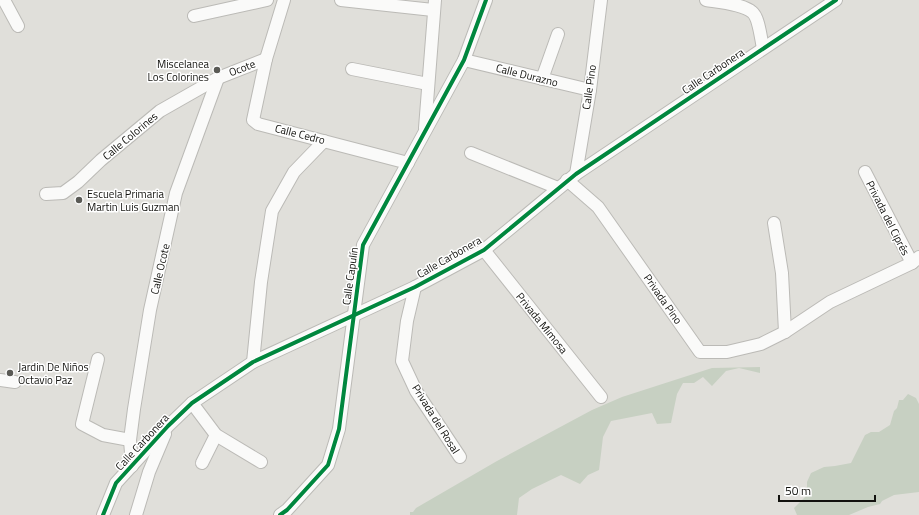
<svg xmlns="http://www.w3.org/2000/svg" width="919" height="515" font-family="'Titillium Web',sans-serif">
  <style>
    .green { fill: #c7d0c2 }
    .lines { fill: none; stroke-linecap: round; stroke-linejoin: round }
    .minor-casing { stroke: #bbbab6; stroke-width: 14 }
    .minor { stroke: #fafaf9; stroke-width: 12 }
    .cycleway-casing { stroke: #fff; stroke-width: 6 }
    .cycleway { stroke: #00873e; stroke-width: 4 }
    .poi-dot { fill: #5a5a55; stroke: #fff; stroke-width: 1.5 }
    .labels { text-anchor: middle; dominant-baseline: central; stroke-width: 3; stroke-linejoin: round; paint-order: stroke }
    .poi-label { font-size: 11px; fill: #12120e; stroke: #fff; text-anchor: start }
    .street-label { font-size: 11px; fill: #12120e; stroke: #fff }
  </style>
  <rect width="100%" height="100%" fill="#e0dfda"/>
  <g class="green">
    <polygon points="760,367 760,373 739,368 726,371 712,386 703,377 694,383 683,383 677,394 671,423 657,424 652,413 611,421 603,437 599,470 588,475 580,484 561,475 532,489 519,498 517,515 405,515 410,515 410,512 413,512 416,508 497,461 592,410 622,397 712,368"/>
    <polygon points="908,394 916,398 919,404 919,492 894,495 882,501 880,504 868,507 849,515 797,515 794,508 807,495 807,482 811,473 824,467 835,466 851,463 865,435 871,432 879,432 890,425 894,411 897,408 899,400 903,400"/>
  </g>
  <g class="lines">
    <defs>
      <g id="minor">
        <polyline points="4,0 18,26"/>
        <polyline points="284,0 266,59 253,120 258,124 408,163"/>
        <polyline points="341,0 433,10"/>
        <path d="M706,0C719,2 743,4 752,12C759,17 761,40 763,48"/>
        <polyline points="194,16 267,0"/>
        <polyline points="464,60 590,90"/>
        <polyline points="352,69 428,84"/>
        <polyline points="542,79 558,34"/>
        <polyline points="425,128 435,0"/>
        <polyline points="471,153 558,188"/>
        <polyline points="865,172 912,263"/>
        <polyline points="576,174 590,90 601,0"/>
        <polyline points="567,180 598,207 700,352 727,352 761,344 785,332 830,302 912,263 919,257"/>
        <polyline points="46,194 63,193 78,182 101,160 160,111 218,78 266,59"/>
        <polyline points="774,223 782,273 785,332"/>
        <polyline points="484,250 601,397"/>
        <polyline points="415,287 407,321 402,361 416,391 460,457"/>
        <polyline points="98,359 82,424 103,435 130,440"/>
        <polyline points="253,362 261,282 272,211 294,172 324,141"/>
        <polyline points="0,380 15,382"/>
        <polyline points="192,403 216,435 261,462"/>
        <polyline points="202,463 216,435"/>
        <polyline points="132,466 130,440 134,409 150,310 176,193 218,78"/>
        <polyline points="103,515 116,483 168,426 192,403 253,362 415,287 484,250 576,174 836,0"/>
        <polyline points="136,515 149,472 165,434"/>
        <polyline points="280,515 287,510 328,465 339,429 363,245 464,60 486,0"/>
      </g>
    </defs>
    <use href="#minor" class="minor-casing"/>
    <use href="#minor" class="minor"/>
    <defs>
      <g id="cycleway">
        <polyline points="103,515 116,483 168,426 192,403 253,362 415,287 484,250 576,174 836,0"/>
        <polyline points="280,515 287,510 328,465 339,429 363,245 464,60 486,0"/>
      </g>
    </defs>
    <use href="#cycleway" class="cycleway-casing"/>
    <use href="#cycleway" class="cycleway"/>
  </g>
  <g class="poi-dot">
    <circle cx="217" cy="70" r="4"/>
    <circle cx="79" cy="200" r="4"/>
    <circle cx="10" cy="373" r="4"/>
  </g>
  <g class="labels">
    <g class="poi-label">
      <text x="209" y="64" text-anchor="end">Miscelanea<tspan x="209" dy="13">Los Colorines</tspan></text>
      <text x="87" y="194">Escuela Primaria<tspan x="87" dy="13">Martin Luis Guzman</tspan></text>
      <text x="18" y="367">Jardin De Niños<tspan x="18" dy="13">Octavio Paz</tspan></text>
    </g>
    <g class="street-label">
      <text transform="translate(242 68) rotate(-21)">Ocote</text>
      <text transform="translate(713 71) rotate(-34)">Calle Carbonera</text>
      <text transform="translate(527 75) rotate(14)">Calle Durazno</text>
      <text transform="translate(589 87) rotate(-82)">Calle Pino</text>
      <text transform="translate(300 134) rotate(14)">Calle Cedro</text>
      <text transform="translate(130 136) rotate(-40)">Calle Colorines</text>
      <text transform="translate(888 218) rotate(63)">Privada del Ciprés</text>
      <text transform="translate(449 257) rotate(-30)">Calle Carbonera</text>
      <text transform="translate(160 269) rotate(-77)">Calle Ocote</text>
      <text transform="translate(350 276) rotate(-82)">Calle Capulín</text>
      <text transform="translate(663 299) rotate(55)">Privada Pino</text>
      <text transform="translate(542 323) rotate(51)">Privada Mimosa</text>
      <text transform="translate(436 419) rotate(58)">Privada del Rosal</text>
      <text transform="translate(142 442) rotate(-47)">Calle Carbonera</text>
    </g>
  </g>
  <path d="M779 495v6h96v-6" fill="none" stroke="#12120e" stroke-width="2"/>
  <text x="785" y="495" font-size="12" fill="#12120e" stroke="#ffffff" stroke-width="3" paint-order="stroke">50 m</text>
</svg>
